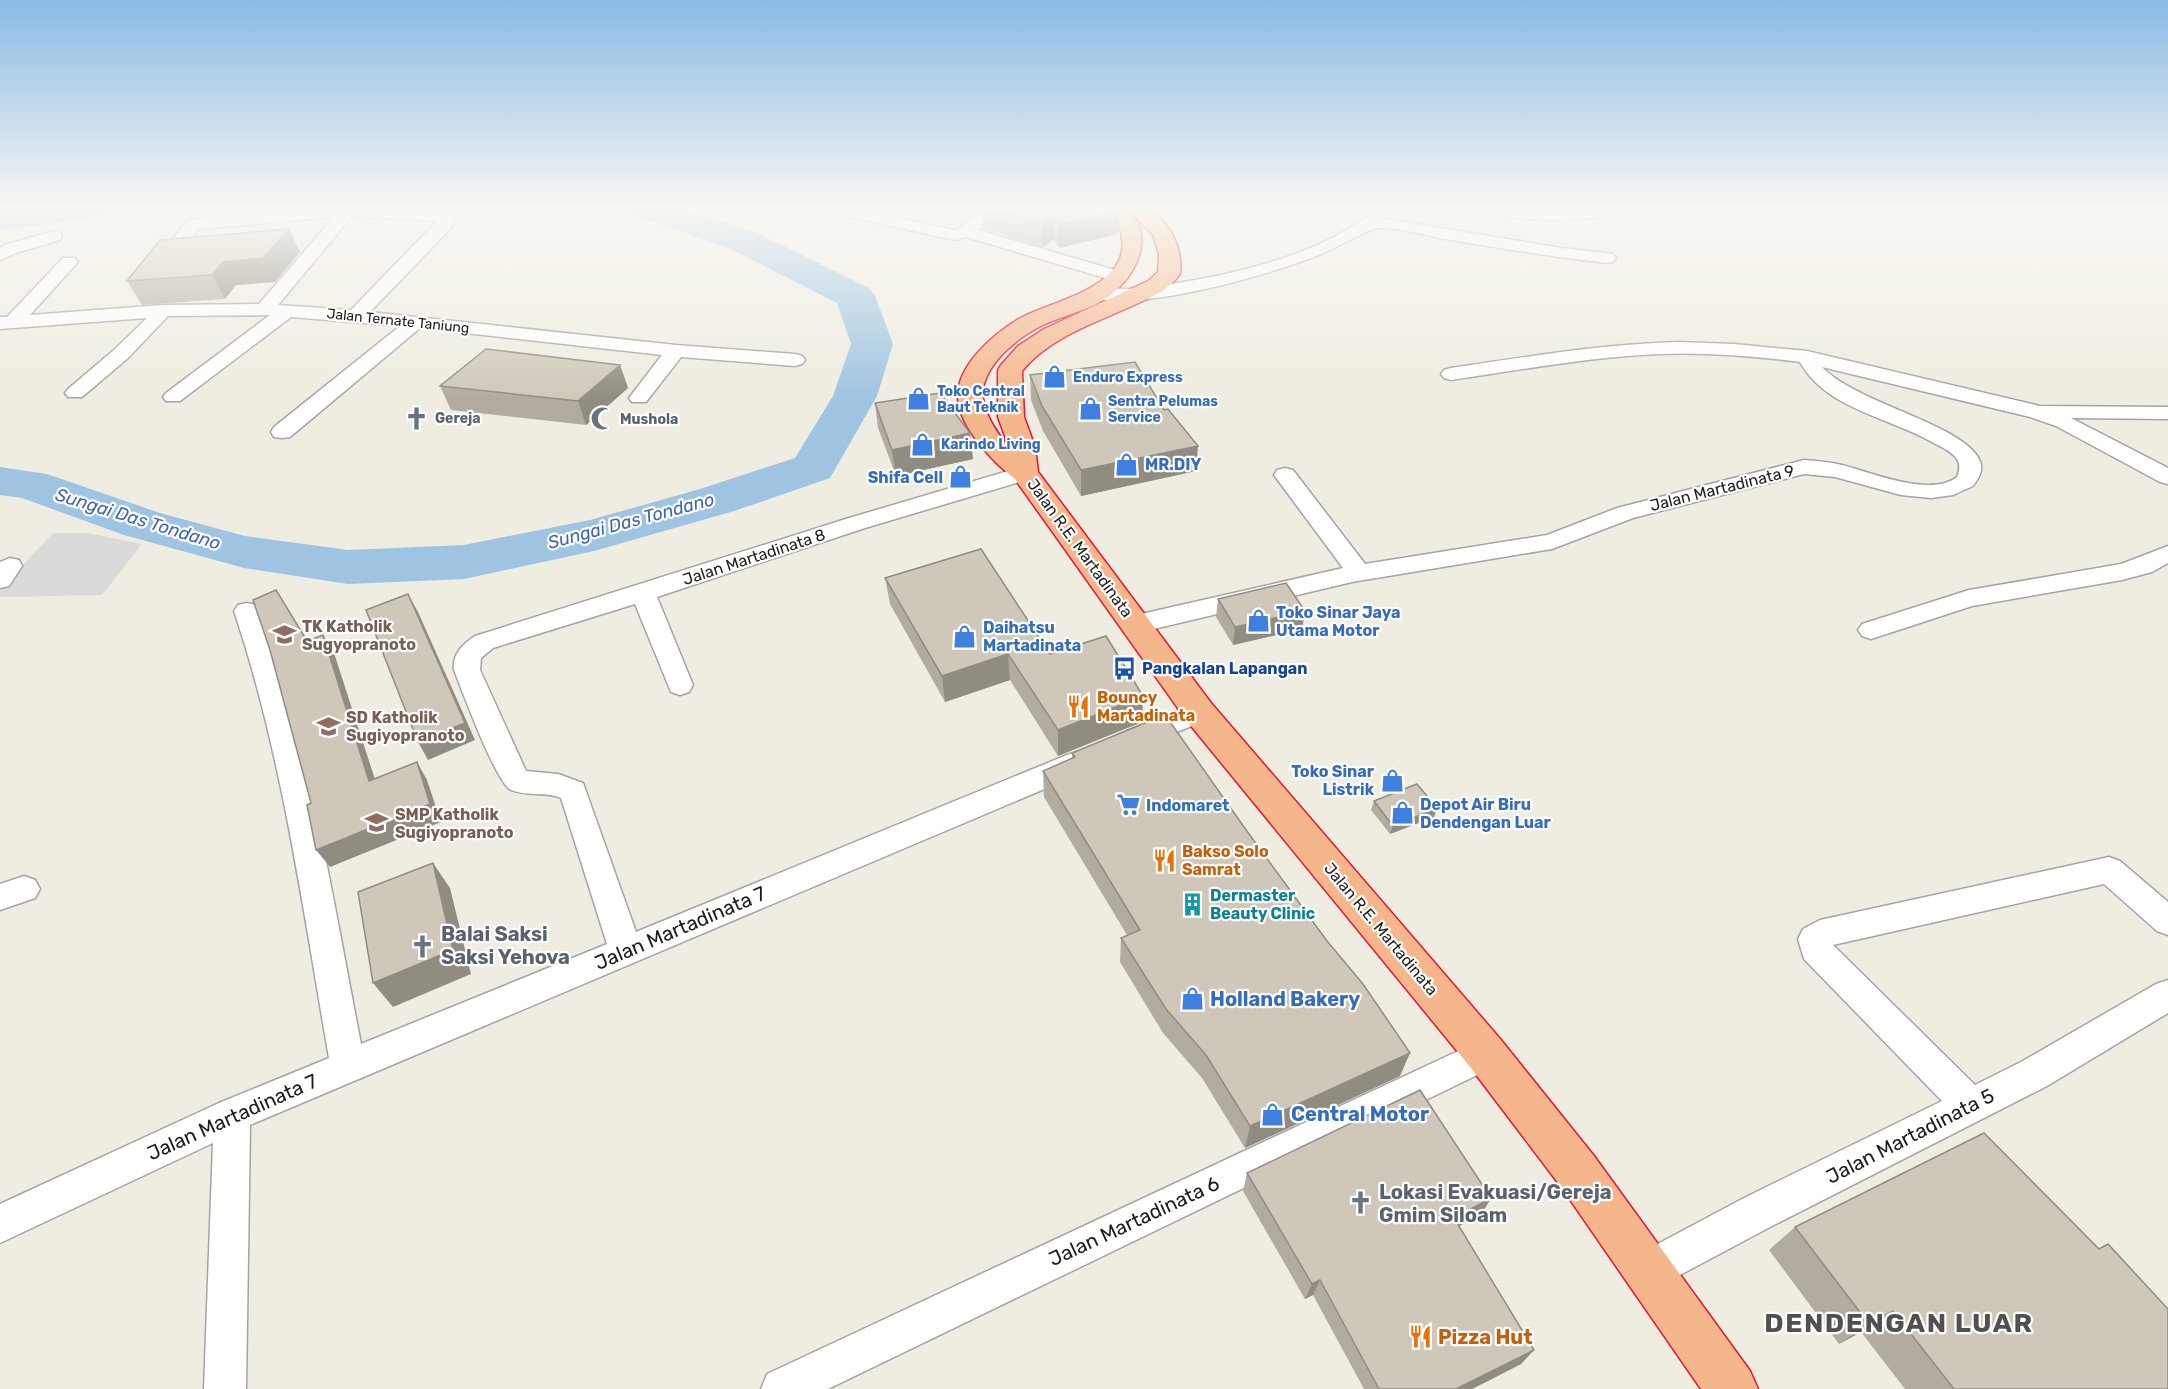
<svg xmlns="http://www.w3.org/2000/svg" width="2168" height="1389" font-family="Rubik,sans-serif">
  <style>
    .residential { fill: #dbdada }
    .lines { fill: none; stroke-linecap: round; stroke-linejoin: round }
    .river { fill: #9ec4e1; fill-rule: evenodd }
    .minor-casing { stroke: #a4a4a4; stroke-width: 3 }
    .trunk-casing { stroke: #e71431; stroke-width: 3 }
    .minor { fill: #fff; fill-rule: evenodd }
    .trunk { fill: #f6b68c; fill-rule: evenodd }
    .wall { fill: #b2aca0 }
    .shaded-wall { fill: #918c82 }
    .building { fill: #cfc8ba; stroke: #918c82; stroke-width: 1.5 }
    .labels { text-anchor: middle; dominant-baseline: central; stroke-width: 4.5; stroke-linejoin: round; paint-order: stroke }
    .far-street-label { font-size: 14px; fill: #1d1d1d; stroke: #fff }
    .far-shop-label { font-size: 14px; font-weight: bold; fill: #366cbe; stroke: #fff; text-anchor: start }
    .far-worship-label { font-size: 14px; font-weight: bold; fill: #5b616d; stroke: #fff; text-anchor: start }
    .shop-label { font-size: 16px; font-weight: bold; fill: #366cbe; stroke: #fff; text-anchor: start }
    .street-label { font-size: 16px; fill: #1d1d1d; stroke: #fff }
    .education-label { font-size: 16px; font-weight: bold; fill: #785e54; stroke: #fff; text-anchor: start }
    .transit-label { font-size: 16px; font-weight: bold; fill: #164399; stroke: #fff; text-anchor: start }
    .food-label { font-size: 16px; font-weight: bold; fill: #c56008; stroke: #fff; text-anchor: start }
    .culture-label { font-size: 16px; font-weight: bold; fill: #0d838f; stroke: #fff; text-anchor: start }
    .water-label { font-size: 18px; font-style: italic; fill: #4163b4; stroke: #fff }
    .near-street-label { font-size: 20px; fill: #1d1d1d; stroke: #fff }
    .near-worship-label { font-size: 20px; font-weight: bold; fill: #5b616d; stroke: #fff; text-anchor: start }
    .near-shop-label { font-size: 20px; font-weight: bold; fill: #366cbe; stroke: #fff; text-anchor: start }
    .near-food-label { font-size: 20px; font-weight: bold; fill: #c56008; stroke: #fff; text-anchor: start }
    .near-district-label { font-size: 27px; font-weight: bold; letter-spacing: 1.5px; fill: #505050; stroke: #fff }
  </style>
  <rect width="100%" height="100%" fill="#efede1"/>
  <polygon class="residential" points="53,533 88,533 142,544 102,595 0,597 0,589"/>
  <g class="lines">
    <g class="river">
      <polygon points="20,206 115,206 109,213 97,217 0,230 0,208"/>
      <polygon points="623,206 674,206 757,233 869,288 875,296 893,344 877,396 830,478 734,511 594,551 464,579 348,584 244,568 124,535 22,498 0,495 0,467 47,474 160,513 245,536 348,550 464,545 590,520 700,489 795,458 833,396 851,344 837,303 731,249 628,213"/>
    </g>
    <defs>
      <g id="minor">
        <path d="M348,206L447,212L455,217L451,228L370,312L676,345L795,354L802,356L805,360L802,364L795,366L681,357L646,402H632L629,398L662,355L420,328L290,437L282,438L274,437L271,432L274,427L400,326L291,317L180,401H166L163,397L166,393L270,315L168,316L128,358L82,397H68L65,393L68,389L114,350L147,318L0,329V317H7L63,258H75L78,262L30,315L163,305L259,304L334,217L199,229L165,271H153L150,267L187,221L211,216ZM352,216L437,221L351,310L278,305Z"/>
        <polygon points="814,206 843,206 955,230 960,228 983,209 981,206 998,206 1000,209 998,212 978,230 1125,273 1128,277 1125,281 1119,282 966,237 955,240 822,211"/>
        <path d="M1381,206H1398L1385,219L1562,248L1607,253L1613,254L1616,258L1613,262L1607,263C1553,257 1499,248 1445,239C1424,235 1400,228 1378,228C1371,228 1332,250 1321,254C1270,275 1143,311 1091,298L1088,294L1091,290C1103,287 1115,289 1127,289C1139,288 1152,287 1164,285C1234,275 1326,254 1381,206Z"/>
        <path d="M1465,206C1499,203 1533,212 1567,211C1589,211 1610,204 1631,206C1615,226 1478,223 1465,206Z"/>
        <polygon points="54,231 60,232 62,236 60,240 16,253 0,260 0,248 4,245"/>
        <path d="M1678,342L1734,344L1807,351L2040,406L2168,407V419L2071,418L2168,468V484L2160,482L2056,426L2030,417L1822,367C1857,404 1964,424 1980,461C1984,470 1978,479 1973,486L1953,495L1931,498L1901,495L1835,477L1804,474L1633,518L1552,549L1352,582L1137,633L1128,630L1124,624L1128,618L1137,615L1343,568L1274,475L1277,470L1285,468L1293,470L1365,564L1547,535L1617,508L1804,460C1817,461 1829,462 1842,465C1870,472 1931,498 1957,477C1959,472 1961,465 1957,459C1952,451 1939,446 1930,441C1887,417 1825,408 1800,362C1753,356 1706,352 1659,354C1589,357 1520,370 1451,380L1444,378L1441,374L1444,370L1451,368C1526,357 1602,344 1678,342Z"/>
        <path d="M1025,466L1033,468L1036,473L1033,478L865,528L657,597L693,685L689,692L680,695L671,692L635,604L493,648L481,658L480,670L526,771L558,774L583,783L636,932L1067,755L1077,752L1087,755L1091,763L1087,771L250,1125L246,1389H204L213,1143L0,1243V1204L219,1103L329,1058C303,910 282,753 234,611L238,605L247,603L256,605L260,611C310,750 333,900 361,1044L607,944L561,798C546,791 527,797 511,790C496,783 462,690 454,670C452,654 463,644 475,636L849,518Z"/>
        <polygon points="2168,546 2168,563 2152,572 2122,580 1972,606 1871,639 1862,636 1858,630 1862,624 1969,590 2121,564"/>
        <polygon points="10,558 19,560 22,566 9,586 0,588 0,562"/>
        <polygon points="1199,702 1209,705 1213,712 1209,719 1137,748 1127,745 1123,738 1127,731"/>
        <polygon points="2109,857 2120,861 2168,902 2168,935 2157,931 2104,884 1833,945 1975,1085 2021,1062 2156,984 2168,980 2168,1013 2047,1086 1772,1226 1663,1284 1649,1290 1635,1284 1629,1270 1635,1256 1744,1198 1942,1101 1804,959 1798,939 1803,929 1820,920"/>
        <polygon points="24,876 35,880 40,889 35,898 0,910 0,884"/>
        <polygon points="1486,1038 1498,1043 1503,1054 1498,1065 828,1389 761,1389 767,1374"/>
      </g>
      <path id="trunk" d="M1092,206C1155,200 1153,260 1113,293C1093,310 1066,314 1043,325C1018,337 979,367 983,399C985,415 998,435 1009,447L998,417V370L1001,365L1018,346L1044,329L1148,281L1158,272L1159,254L1153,235L1125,206H1147C1169,223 1183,246 1180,274C1169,290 1151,297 1134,305C1095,323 1050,337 1022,371L1024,417L1035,447L1038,472L1211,703L1501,1040L1594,1156L1750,1371L1758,1389H1701L1562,1188L1471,1068L1187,721L1015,479C994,463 959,427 958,398C956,366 993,335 1017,320C1050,300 1139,288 1120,229Z"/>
    </defs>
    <use href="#minor" class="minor-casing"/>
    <use href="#trunk" class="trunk-casing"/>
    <use href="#minor" class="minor"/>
    <use href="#trunk" class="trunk"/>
  </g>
  <g class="wall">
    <polygon points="981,206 1112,206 1118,234 1059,248 1053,240 1043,247 982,229"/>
    <polygon points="289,229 300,252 275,282 236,285 225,299 142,305 127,281"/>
    <polygon points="620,365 628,388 586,425 451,410 440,386"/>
    <polygon points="1030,375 1164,410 1196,471 1081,496 1043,431 1031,400"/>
    <polygon points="875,403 973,459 896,476 878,428"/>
    <polygon points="885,578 1143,696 1142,722 1058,756 1010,680 945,702 890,604"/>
    <polygon points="1218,599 1305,611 1302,629 1233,645 1216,617"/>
    <polygon points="1072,753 1400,1076 1245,1148 1202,1078 1163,1033 1120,962 1121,938 1127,935 1044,797 1043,771 1072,759"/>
    <polygon points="1374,801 1434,817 1390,834 1371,810"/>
    <polygon points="1247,1173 1491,1198 1481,1215 1459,1226 1534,1350 1521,1364 1472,1389 1364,1389 1313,1295 1305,1299 1243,1191"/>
    <polygon points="1795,1227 2099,1249 2168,1389 1905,1389 1861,1332 1839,1344 1769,1250"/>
  </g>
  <g class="shaded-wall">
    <polygon points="1119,212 1118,234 1059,248 1059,225"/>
    <polygon points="1053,217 1053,240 1043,247 1042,224"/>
    <polygon points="289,229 300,252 275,282 236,285 225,299 212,275 223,262"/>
    <polygon points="620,365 628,388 586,425 578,401"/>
    <polygon points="970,433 973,459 896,476 892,450"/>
    <polygon points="1198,446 1196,471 1081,496 1081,470"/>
    <polygon points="408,594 418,612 475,740 428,760 418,742"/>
    <polygon points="1305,611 1302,629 1233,645 1235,627"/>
    <polygon points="323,635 334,653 381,798 369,781"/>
    <polygon points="1008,654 1010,680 945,702 942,676"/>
    <polygon points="1143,696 1142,722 1058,756 1058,730"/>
    <polygon points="417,762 427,780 441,822 330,867 316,850"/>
    <polygon points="1437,808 1434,817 1390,834 1393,826"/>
    <polygon points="433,863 450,888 471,974 393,1007 373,983"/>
    <polygon points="1410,1053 1400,1076 1245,1148 1250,1126"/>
    <polygon points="1491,1198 1481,1215 1444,1234 1454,1218"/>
    <polygon points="1320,1280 1313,1295 1305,1299 1312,1284"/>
    <polygon points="1893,1311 1861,1332 1839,1344 1869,1324"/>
    <polygon points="1534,1350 1521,1364 1472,1389 1456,1389"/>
  </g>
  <g class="building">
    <polygon points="981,206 1112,206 1119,212 1059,225 1053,217 1042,224"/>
    <polygon points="289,229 263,258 223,262 212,275 127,281 160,240"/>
    <polygon points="486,349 620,365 578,401 440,386"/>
    <polygon points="1135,362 1164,410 1168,409 1198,446 1081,470 1042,406 1030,375"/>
    <polygon points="940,393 970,433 892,450 875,403"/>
    <polygon points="981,549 1050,654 1106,636 1143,696 1058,730 1008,654 942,676 885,578"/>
    <polygon points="1286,583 1305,611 1235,627 1218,599"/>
    <polygon points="276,590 307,641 323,635 369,781 417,762 430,804 316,850 307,805 311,803 270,650 253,600"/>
    <polygon points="408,594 465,723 418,742 366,610"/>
    <polygon points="1157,718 1160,722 1168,719 1244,827 1327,941 1363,984 1410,1053 1250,1126 1206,1055 1166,1009 1121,938 1140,930 1043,771 1075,757 1072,753"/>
    <polygon points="1417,784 1437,808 1393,826 1374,801"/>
    <polygon points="433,863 453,950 373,983 358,892"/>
    <polygon points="1420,1090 1491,1198 1454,1218 1534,1350 1456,1389 1379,1389 1320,1280 1312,1284 1247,1173"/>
    <polygon points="1984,1133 2099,1249 2108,1244 2168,1309 2168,1389 1954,1389 1893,1311 1869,1324 1795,1227"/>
  </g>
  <linearGradient id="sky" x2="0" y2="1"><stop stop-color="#8abae5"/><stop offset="0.52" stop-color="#f8f7f2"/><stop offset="1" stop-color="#f8f7f2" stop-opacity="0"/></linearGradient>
  <rect width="2168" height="400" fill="url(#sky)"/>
  <defs>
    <symbol id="shop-bare" viewBox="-9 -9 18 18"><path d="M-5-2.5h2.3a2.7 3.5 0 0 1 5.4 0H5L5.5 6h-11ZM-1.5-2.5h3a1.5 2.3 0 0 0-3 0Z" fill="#3f7fe0" stroke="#fff" stroke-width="2.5" paint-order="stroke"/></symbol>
    <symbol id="church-bare" viewBox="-9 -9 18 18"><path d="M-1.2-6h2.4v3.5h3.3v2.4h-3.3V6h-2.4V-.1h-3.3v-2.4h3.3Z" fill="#6b7280" stroke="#fff" stroke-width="2.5" paint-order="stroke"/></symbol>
    <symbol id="mosque-bare" viewBox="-9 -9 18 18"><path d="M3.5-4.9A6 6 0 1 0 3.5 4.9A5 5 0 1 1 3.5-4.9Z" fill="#6b7280" stroke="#fff" stroke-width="2.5" paint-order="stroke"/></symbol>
    <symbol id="school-bare" viewBox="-9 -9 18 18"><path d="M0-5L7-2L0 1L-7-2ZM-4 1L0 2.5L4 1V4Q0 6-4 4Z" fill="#8d6e63" stroke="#fff" stroke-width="2.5" paint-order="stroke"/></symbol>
    <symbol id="bus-bare" viewBox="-9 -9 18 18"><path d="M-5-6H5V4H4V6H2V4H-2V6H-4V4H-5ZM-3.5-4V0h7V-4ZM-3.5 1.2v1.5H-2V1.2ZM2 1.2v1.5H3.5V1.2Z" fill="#1a4fb4" stroke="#fff" stroke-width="2.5" paint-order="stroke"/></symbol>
    <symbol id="restaurant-bare" viewBox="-9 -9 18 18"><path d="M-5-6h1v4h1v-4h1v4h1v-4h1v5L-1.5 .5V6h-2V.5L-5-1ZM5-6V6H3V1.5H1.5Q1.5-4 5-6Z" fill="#e8710a" stroke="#fff" stroke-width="2.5" paint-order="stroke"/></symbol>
    <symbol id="supermarket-bare" viewBox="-9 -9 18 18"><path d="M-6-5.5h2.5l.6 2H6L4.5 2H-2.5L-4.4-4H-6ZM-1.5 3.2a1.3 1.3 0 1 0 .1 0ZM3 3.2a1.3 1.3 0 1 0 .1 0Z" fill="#3f7fe0" stroke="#fff" stroke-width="2.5" paint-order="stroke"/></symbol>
    <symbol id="building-bare" viewBox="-9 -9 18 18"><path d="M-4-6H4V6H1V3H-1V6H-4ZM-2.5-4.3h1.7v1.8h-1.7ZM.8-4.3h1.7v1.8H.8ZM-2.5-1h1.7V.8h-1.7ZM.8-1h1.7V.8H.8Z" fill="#0f9aa8" stroke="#fff" stroke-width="2.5" paint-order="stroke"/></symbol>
  </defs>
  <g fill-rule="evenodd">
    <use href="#shop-bare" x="1038" y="360" width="33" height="33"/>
    <use href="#shop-bare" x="902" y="382" width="33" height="33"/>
    <use href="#shop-bare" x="1074" y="392" width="33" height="33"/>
    <use href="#church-bare" x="400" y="402" width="33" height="33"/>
    <use href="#mosque-bare" x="586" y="402" width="33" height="33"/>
    <use href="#shop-bare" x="906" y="428" width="33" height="33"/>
    <use href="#shop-bare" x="1110" y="448" width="33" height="33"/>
    <use href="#shop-bare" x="944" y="460" width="33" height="33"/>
    <use href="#shop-bare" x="1242" y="604" width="33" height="33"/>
    <use href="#school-bare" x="268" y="618" width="33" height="33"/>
    <use href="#shop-bare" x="948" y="620" width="33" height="33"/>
    <use href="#bus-bare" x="1108" y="652" width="33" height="33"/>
    <use href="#restaurant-bare" x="1062" y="690" width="33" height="33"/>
    <use href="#school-bare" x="312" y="710" width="33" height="33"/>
    <use href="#shop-bare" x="1376" y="764" width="33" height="33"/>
    <use href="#supermarket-bare" x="1112" y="788" width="33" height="33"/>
    <use href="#shop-bare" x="1386" y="796" width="33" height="33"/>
    <use href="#school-bare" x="360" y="806" width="33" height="33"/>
    <use href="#restaurant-bare" x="1148" y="844" width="33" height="33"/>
    <use href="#building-bare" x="1176" y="888" width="33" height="33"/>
    <use href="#church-bare" x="406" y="930" width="33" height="33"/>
    <use href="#shop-bare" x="1176" y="982" width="33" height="33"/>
    <use href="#shop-bare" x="1256" y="1098" width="33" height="33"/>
    <use href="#church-bare" x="1344" y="1186" width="33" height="33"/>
    <use href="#restaurant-bare" x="1404" y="1320" width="33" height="33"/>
  </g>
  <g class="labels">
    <g class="far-street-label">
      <text transform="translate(398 321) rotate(6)">Jalan Ternate Taniung</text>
    </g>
    <g class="far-shop-label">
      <text x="1073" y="377">Enduro Express</text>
      <text x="937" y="391">Toko Central<tspan x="937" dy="16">Baut Teknik</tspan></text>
      <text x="1108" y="401">Sentra Pelumas<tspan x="1108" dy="16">Service</tspan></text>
      <text x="941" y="444">Karindo Living</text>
    </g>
    <g class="far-worship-label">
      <text x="435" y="418">Gereja</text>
      <text x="620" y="419">Mushola</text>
    </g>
    <g class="shop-label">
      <text x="1145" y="464">MR.DIY</text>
      <text x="943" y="477" text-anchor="end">Shifa Cell</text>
      <text x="1276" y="612">Toko Sinar Jaya<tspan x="1276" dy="18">Utama Motor</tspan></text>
      <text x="983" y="627">Daihatsu<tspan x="983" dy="18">Martadinata</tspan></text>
      <text x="1374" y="771" text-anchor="end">Toko Sinar<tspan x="1374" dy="18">Listrik</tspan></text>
      <text x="1420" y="804">Depot Air Biru<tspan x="1420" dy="18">Dendengan Luar</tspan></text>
      <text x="1146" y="805">Indomaret</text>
    </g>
    <g class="street-label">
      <text transform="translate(1722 488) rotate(-14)">Jalan Martadinata 9</text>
      <text transform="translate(1080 548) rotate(54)">Jalan R.E. Martadinata</text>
      <text transform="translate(754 557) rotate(-18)">Jalan Martadinata 8</text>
      <text transform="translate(1381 929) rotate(50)">Jalan R.E. Martadinata</text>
    </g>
    <g class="education-label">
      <text x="302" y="626">TK Katholik<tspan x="302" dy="18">Sugyopranoto</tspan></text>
      <text x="346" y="717">SD Katholik<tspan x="346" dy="18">Sugiyopranoto</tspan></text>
      <text x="395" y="814">SMP Katholik<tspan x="395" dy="18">Sugiyopranoto</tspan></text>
    </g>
    <g class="transit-label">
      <text x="1142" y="668">Pangkalan Lapangan</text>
    </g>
    <g class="food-label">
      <text x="1097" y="697">Bouncy<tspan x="1097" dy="18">Martadinata</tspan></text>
      <text x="1182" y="851">Bakso Solo<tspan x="1182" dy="18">Samrat</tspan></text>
    </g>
    <g class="culture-label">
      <text x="1210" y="895">Dermaster<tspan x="1210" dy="18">Beauty Clinic</tspan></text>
    </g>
    <g class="water-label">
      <text transform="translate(138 519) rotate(17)">Sungai Das Tondano</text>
      <text transform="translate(631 521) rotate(-15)">Sungai Das Tondano</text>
    </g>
    <g class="near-street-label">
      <text transform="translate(680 928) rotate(-23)">Jalan Martadinata 7</text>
      <text transform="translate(232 1117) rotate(-24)">Jalan Martadinata 7</text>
      <text transform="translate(1910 1136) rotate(-27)">Jalan Martadinata 5</text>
      <text transform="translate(1134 1221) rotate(-25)">Jalan Martadinata 6</text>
    </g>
    <g class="near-worship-label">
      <text x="441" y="934">Balai Saksi<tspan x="441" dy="23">Saksi Yehova</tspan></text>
      <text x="1379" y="1192">Lokasi Evakuasi/Gereja<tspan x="1379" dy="23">Gmim Siloam</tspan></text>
    </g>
    <g class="near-shop-label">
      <text x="1210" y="999">Holland Bakery</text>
      <text x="1291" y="1114">Central Motor</text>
    </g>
    <g class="near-food-label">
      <text x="1438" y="1337">Pizza Hut</text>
    </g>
    <g class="near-district-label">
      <text x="1899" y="1323">DENDENGAN LUAR</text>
    </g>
  </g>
</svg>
